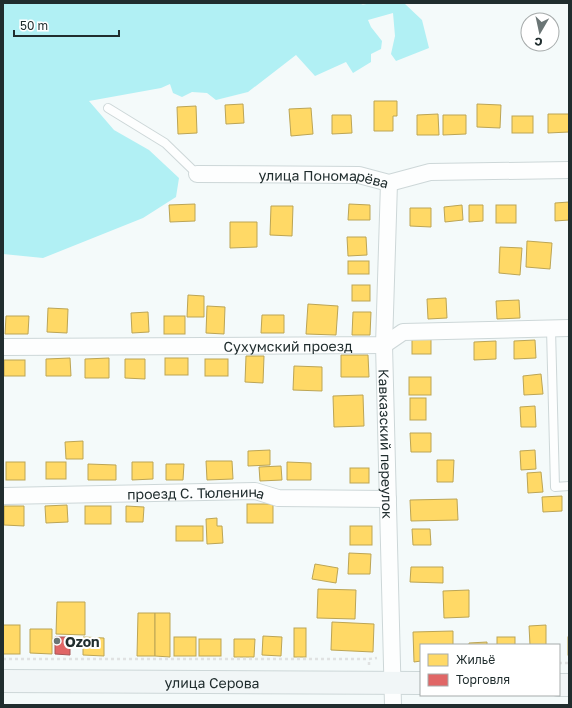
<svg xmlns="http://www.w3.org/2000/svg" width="572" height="708" font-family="'Golos Text',sans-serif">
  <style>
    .green { fill: #b1f0f4 }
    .homes { fill: #ffd966; stroke: #bca555 }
    .shops { fill: #e06666; stroke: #a65555 }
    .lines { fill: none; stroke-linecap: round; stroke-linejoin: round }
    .service-casing { stroke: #cdd7d8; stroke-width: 10 }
    .minor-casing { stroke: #cdd7d8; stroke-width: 18 }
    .secondary-casing { stroke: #cdd7d8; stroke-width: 24 }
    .path { stroke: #e0e2e2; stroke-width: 2.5; stroke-dasharray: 3 3; stroke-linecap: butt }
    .service { stroke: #fdfefe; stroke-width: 8 }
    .minor { stroke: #fdfefe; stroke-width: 16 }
    .secondary { stroke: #f1f6f7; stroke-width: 22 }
    .poi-dot { fill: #6a7575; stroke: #fff; stroke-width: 1.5 }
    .labels { text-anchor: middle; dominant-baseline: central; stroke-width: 4; stroke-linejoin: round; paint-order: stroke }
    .street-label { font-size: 14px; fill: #202d2e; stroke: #fff }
    .poi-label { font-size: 14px; font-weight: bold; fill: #202d2e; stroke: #fff; text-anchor: start }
  </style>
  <rect width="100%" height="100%" fill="#f4fafa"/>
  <polygon class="green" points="3,3 365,3 361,5 372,3 404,3 422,20 429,48 396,61 391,54 395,36 393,13 368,20 371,27 382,41 381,49 371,54 371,62 353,73 346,62 315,76 296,55 248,92 216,100 207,93 192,92 182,97 173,93 170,84 161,88 89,101 114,130 149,150 179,178 176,197 143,218 43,258 3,254"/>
  <g class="homes">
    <polygon points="374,101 397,101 397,116 393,116 393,131 374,131"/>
    <polygon points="243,104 244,123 226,124 225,105"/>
    <polygon points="477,104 501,105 500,128 477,127"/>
    <polygon points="196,106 197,133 178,134 177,107"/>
    <polygon points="311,108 313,134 291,136 289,109"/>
    <polygon points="438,114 439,135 417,135 417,115"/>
    <polygon points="548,114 569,114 569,132 548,133"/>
    <polygon points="332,115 351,115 352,133 332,134"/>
    <polygon points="443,115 466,115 466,134 443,135"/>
    <rect x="512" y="116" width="21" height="17"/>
    <polygon points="569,202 569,220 555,221 555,203"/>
    <polygon points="195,204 195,221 170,222 169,205"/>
    <polygon points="349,204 370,205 370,220 348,220"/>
    <polygon points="462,205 463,220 445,222 444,207"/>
    <polygon points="469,205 483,205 483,221 469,222"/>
    <rect x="496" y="205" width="20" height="18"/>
    <polygon points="271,206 293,206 292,236 270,235"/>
    <polygon points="410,208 431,208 431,227 410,226"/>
    <polygon points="230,222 257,222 257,247 230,248"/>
    <polygon points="347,237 366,237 367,255 348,256"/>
    <polygon points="527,241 552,243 550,269 526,267"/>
    <polygon points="500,247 522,248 520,275 499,273"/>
    <rect x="348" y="261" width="21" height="13"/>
    <rect x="352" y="285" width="18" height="16"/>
    <polygon points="188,295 204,296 204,317 187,317"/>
    <polygon points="446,298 447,318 428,319 427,299"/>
    <polygon points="519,300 520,318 497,319 496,301"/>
    <polygon points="308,304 338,306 336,335 306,334"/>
    <polygon points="207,306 225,307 224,334 206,333"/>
    <polygon points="48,308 68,309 67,333 47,332"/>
    <polygon points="148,312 149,332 132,333 131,313"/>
    <polygon points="353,312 371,312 370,335 352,335"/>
    <polygon points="262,315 284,315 284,333 261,333"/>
    <polygon points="6,316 29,316 28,334 5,334"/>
    <rect x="164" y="316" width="21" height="18"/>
    <rect x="412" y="337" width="19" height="17"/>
    <polygon points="535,340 536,358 514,359 514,341"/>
    <polygon points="496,341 496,359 474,360 474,342"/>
    <polygon points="341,355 368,355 369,377 341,377"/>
    <polygon points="246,356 264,356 263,383 245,382"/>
    <polygon points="70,358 71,376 46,376 46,359"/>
    <polygon points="109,358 109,378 85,378 85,359"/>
    <rect x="165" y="358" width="23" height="17"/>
    <polygon points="125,359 145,359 145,379 125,378"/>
    <rect x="205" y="359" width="23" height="17"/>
    <rect x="4" y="360" width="21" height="16"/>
    <polygon points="294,366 322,367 322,391 293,390"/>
    <polygon points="541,374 543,394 524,395 523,376"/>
    <rect x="409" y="377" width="22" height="18"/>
    <polygon points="363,395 364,426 334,427 333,396"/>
    <rect x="410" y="398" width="16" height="22"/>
    <polygon points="535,406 536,427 521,427 520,407"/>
    <polygon points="410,433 431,433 431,452 411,452"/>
    <polygon points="83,441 83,459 66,459 65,442"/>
    <polygon points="270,450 270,465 248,466 248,451"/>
    <polygon points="535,450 536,469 521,470 520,451"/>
    <polygon points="437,460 454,460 453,482 437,482"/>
    <polygon points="206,461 232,461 233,479 207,480"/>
    <rect x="6" y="462" width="19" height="18"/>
    <rect x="46" y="462" width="20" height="17"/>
    <polygon points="132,462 153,462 153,479 132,480"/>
    <polygon points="287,462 311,463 311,480 287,480"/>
    <polygon points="88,464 116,465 116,480 88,480"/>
    <polygon points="166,464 184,464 183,480 166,480"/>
    <polygon points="281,466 282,480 260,481 259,467"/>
    <rect x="350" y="468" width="19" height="15"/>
    <polygon points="541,472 543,492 528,493 527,473"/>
    <polygon points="562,496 562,511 543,512 542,497"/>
    <polygon points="457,499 458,520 411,521 410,500"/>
    <rect x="247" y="504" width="26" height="19"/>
    <polygon points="67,505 68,522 46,523 45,506"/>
    <polygon points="4,506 24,506 24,526 4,525"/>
    <rect x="85" y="506" width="26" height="18"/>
    <polygon points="126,506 144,507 143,522 126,522"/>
    <polygon points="217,518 217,526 222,526 223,543 207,544 206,519"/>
    <rect x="176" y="526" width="27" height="15"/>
    <rect x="350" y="526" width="22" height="19"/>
    <polygon points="412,529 430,529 431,545 413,545"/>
    <polygon points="349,553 371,554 370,574 348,574"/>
    <polygon points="315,564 338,568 336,583 312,579"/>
    <polygon points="411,567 443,567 443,583 410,582"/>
    <polygon points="318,589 356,590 355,619 317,618"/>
    <polygon points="469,590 469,617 444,618 443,591"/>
    <polygon points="57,602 85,602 85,635 56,634"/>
    <polygon points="138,613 155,613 155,656 137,656"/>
    <polygon points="155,613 170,613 170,657 155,656"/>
    <polygon points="332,622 374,624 373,652 331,650"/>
    <rect x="3" y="625" width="17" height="29"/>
    <polygon points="546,625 546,645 530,645 529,626"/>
    <rect x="294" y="628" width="12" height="29"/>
    <polygon points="30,629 52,629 52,654 30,653"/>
    <polygon points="453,631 453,645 421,645 421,661 414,662 413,632"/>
    <polygon points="263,636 282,637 281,656 262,655"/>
    <polygon points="83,637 104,638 104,656 83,655"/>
    <rect x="174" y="637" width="22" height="19"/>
    <rect x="497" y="637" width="18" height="8"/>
    <rect x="568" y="637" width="1" height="18"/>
    <rect x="199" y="639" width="22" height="17"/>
    <polygon points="234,639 255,639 254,657 234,657"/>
    <polygon points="487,642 487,645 469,645 469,643"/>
  </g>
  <polygon class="shops" points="55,637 70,637 70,655 55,654"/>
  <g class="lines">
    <defs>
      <g id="service">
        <polyline points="108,108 165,143 197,174"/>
        <polyline points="551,329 555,487 569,486"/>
      </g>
      <g id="minor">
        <path id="s1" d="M197,174L359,175L389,183L430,172L569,170"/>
        <path id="s2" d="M389,183L384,345L393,705"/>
        <path id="s3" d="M3,347L384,345L403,332L569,328"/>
        <path id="s4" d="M3,496L255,491L278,498L388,499"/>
      </g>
      <g id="secondary">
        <path id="s5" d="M3,681L421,683"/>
        <polyline points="559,685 569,685"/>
      </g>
    </defs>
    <use href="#service" class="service-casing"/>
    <use href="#minor" class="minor-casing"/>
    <use href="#secondary" class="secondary-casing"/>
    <g class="path">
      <polyline points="3,659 369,659"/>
      <polyline points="559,663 569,663"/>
      <polyline points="369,665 369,659 377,658"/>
    </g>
    <use href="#service" class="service"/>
    <use href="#minor" class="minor"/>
    <use href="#secondary" class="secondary"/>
  </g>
  <circle class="poi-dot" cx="57" cy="641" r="4"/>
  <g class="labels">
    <g class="street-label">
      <text stroke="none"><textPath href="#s1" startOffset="127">улица Пономарёва</textPath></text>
      <text stroke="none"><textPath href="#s3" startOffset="285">Сухумский проезд</textPath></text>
      <text stroke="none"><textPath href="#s2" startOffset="261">Кавказский переулок</textPath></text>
      <text stroke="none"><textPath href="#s4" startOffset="193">проезд С. Тюленина</textPath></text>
      <text stroke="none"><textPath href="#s5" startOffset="209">улица Серова</textPath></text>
    </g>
    <g class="poi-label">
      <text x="65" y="641">Ozon</text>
    </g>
  </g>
  <rect width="572" height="708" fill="none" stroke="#202d2e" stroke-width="8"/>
  <rect x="420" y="644" width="140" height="52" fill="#ffffff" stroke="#a6abab"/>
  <rect x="428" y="654" width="20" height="12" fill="#ffd966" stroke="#a6abab"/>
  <text x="456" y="664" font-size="12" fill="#202d2e">Жильё</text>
  <rect x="428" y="674" width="20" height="12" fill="#e06666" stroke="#a6abab"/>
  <text x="456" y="684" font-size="12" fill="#202d2e">Торговля</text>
  <g transform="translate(540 32) rotate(189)"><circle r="19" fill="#ffffff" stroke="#a6abab"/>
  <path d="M0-3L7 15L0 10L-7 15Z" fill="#6a7575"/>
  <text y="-6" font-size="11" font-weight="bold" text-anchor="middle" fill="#202d2e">С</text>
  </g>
  <path d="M14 30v6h105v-6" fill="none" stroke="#202d2e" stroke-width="2"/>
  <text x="20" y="30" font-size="12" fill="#202d2e" stroke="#ffffff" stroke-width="3" paint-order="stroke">50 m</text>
</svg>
